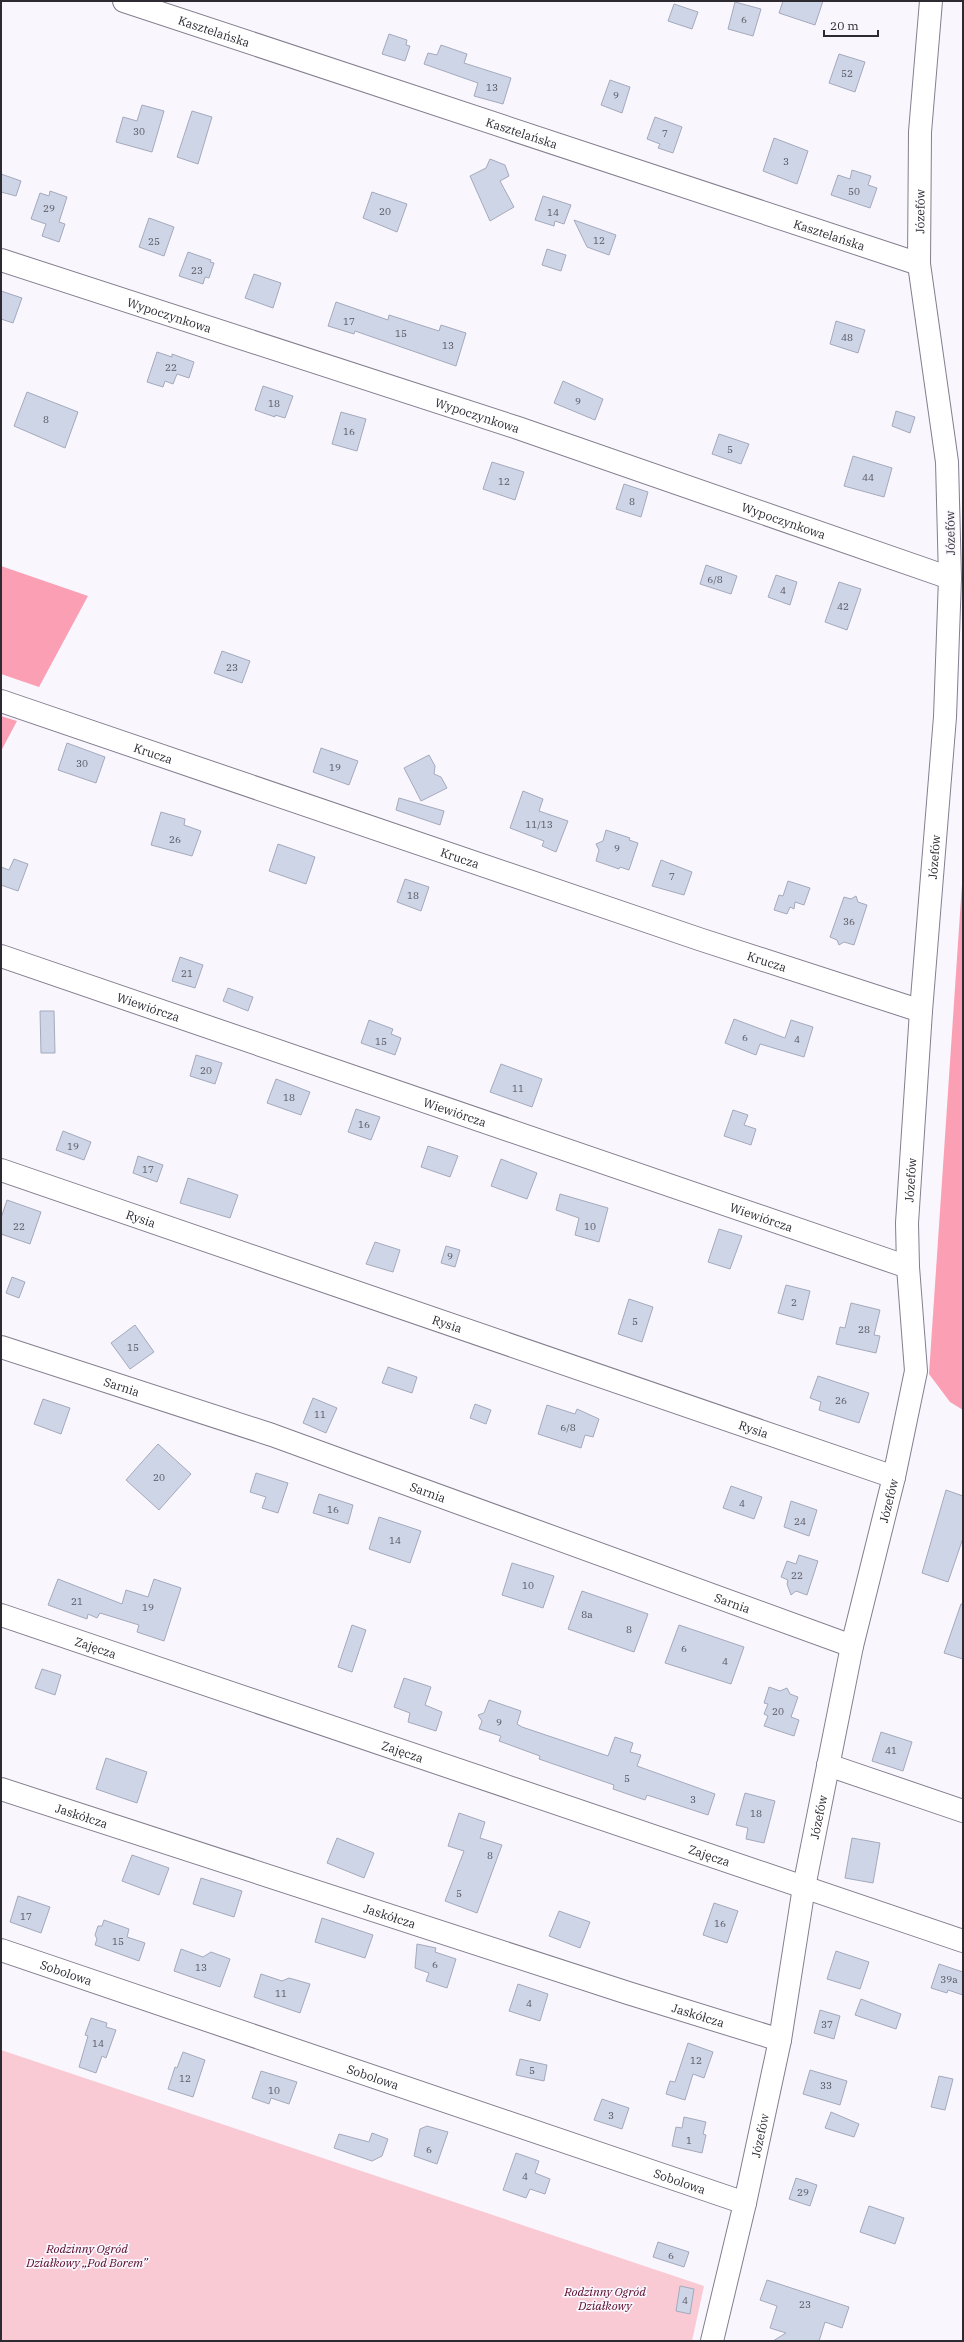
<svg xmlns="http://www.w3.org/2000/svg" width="964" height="2342" font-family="'IBM Plex Serif',serif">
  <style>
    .green { fill: #f9cad3 }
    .forest { fill: #fba0b4 }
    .building { fill: #ced5e7; stroke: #a4aabc }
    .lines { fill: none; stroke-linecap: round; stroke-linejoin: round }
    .minor-casing { stroke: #847e8f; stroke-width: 24 }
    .minor { stroke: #fff; stroke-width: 22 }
    .labels { text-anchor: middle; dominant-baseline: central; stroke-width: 3.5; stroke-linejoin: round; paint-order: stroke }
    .number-label { font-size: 10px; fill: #55555f }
    .street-label { font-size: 12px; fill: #2d2a32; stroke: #f9f6fe }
    .park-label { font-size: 12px; font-style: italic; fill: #570625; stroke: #f9f6fe }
  </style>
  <rect width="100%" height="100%" fill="#f9f6fe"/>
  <polygon class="green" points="1,2050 704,2286 692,2341 1,2341"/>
  <g class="forest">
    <polygon points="1,566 88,596 39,687 1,674"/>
    <polygon points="1,716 17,721 1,751"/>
    <polygon points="963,869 963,1410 950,1402 929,1374"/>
  </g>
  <g class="building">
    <polygon points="783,1 823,1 815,25 779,13"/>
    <polygon points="735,2 761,9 753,36 728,29"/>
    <polygon points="674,4 698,12 692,29 668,21"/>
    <polygon points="389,34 407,40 406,45 410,46 405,61 382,54"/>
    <polygon points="441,45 467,54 464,63 511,78 503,104 474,96 478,83 424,64 428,53 437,55"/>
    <polygon points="839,54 865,62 855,92 829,83"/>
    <polygon points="610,80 630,87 622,113 601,105"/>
    <polygon points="142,105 164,111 152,152 116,142 123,117 137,121"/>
    <polygon points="192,111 212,117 198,164 177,157"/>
    <polygon points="655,117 682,127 673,153 658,148 660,144 647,139"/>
    <polygon points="774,138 808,151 797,184 763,171"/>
    <polygon points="490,159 505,165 509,176 500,181 514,207 490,221 470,176 486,168"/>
    <polygon points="852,170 871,176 868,185 877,188 870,208 831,195 838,175 850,179"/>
    <polygon points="1,174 21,181 16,196 1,192"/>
    <polygon points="50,191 67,197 59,222 65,224 59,242 42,236 46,224 31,219 40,193 49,196"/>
    <polygon points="372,192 407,204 397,232 363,218"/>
    <polygon points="543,196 571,205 564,224 555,221 554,226 535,220"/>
    <polygon points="149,218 174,227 164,256 139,247"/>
    <polygon points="574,220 616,235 609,255 587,247"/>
    <polygon points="547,249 566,255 561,271 542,265"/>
    <polygon points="188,252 211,260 210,262 214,263 209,278 205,277 203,284 179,276"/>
    <polygon points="254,274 281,283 273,308 245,298"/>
    <polygon points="1,291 22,298 13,323 1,319"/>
    <polygon points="336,302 388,320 389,315 439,331 441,325 466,333 456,366 355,331 354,334 328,326"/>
    <polygon points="836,321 865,330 858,353 830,344"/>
    <polygon points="157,352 172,357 172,354 194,362 189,378 177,374 173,384 165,381 163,387 147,382"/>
    <polygon points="563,381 603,399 595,420 554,403"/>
    <polygon points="263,386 293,396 285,418 275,415 275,417 255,410"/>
    <polygon points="27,392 78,412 65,448 14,426"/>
    <polygon points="896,411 915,417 910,433 892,426"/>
    <polygon points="341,412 366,419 357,451 332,444"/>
    <polygon points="719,434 749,444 741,464 712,454"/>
    <polygon points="853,456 892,468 884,497 844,486"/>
    <polygon points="492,462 524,472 515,500 483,489"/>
    <polygon points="624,484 648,492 641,517 616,509"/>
    <polygon points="706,565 737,576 731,594 700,584"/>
    <polygon points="776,575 797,582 790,605 768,597"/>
    <polygon points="839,582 861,589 847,630 825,622"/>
    <polygon points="222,651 250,661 242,683 214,673"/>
    <polygon points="67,743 105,757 96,783 58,770"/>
    <polygon points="321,748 358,761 349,785 313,772"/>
    <polygon points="429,755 435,766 434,774 441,777 447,788 421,801 404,768"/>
    <polygon points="523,791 543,799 539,811 568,821 556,852 542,846 544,841 510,828"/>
    <polygon points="399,798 444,811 440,825 396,810"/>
    <polygon points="161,812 185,819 184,825 201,831 192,856 151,845"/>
    <polygon points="606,830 630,838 629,840 638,843 629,870 620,867 619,869 596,861 599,850 596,844 603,841"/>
    <polygon points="278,844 315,857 306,884 269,871"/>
    <polygon points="14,859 28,864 18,891 1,885 1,867 9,870"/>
    <polygon points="661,860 692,872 684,895 652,886"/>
    <polygon points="405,879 429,887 421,911 397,902"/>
    <polygon points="788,881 810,888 804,905 795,902 794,909 790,907 787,914 774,910 779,895 783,896"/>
    <polygon points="856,896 858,902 867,905 854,945 844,942 839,945 837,940 830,937 844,897 851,899"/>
    <polygon points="180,957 203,965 195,988 172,981"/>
    <polygon points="228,988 253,997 248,1011 223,1001"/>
    <polygon points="40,1011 54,1011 55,1053 41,1053"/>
    <polygon points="734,1019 785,1038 791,1020 813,1027 804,1057 760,1044 756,1055 725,1043"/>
    <polygon points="369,1020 393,1029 391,1034 401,1038 395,1055 361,1043"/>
    <polygon points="196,1055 222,1063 215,1084 190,1076"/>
    <polygon points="501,1064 542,1079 532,1107 490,1092"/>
    <polygon points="276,1079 310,1092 301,1115 267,1103"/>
    <polygon points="356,1109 380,1117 371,1140 348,1132"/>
    <polygon points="733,1110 748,1115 744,1125 756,1129 751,1145 724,1136"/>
    <polygon points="63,1131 91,1142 84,1160 56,1150"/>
    <polygon points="428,1146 458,1156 450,1177 421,1167"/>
    <polygon points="138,1156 163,1165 157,1182 133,1173"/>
    <polygon points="501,1159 537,1173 527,1199 491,1186"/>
    <polygon points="188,1178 238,1195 230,1218 180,1203"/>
    <polygon points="560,1194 608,1208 599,1242 575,1235 579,1218 556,1210"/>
    <polygon points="7,1200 41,1212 30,1244 1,1234 1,1218"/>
    <polygon points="719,1229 742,1236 730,1269 708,1262"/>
    <polygon points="375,1242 400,1250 393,1272 366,1264"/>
    <polygon points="446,1246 460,1250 455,1267 441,1263"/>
    <polygon points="12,1277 25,1282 19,1298 6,1293"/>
    <polygon points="786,1285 810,1291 803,1320 778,1313"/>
    <polygon points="629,1299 653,1307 642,1342 618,1334"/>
    <polygon points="851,1303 880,1310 874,1335 880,1336 876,1353 836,1344 840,1327 845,1328"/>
    <polygon points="135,1325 154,1352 130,1369 111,1343"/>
    <polygon points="388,1367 417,1377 412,1393 382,1383"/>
    <polygon points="818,1376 869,1393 859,1423 819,1410 821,1402 810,1398"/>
    <polygon points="313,1398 337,1408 326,1433 303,1423"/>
    <polygon points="43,1399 70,1408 61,1434 34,1424"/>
    <polygon points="475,1404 491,1410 486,1424 470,1418"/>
    <polygon points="547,1405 575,1414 577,1409 599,1419 593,1437 585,1435 581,1448 538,1434"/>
    <polygon points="158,1444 191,1474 159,1510 126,1480"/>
    <polygon points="256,1473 288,1483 278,1513 262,1508 266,1497 250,1492"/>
    <polygon points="731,1486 762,1497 754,1519 723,1508"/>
    <polygon points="946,1490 963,1496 963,1538 948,1582 922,1573"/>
    <polygon points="319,1494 353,1505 348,1524 313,1513"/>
    <polygon points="791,1501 817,1510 809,1536 784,1527"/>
    <polygon points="379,1517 421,1531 410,1563 369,1549"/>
    <polygon points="799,1555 818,1561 807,1595 796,1591 791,1595 787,1584 788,1580 781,1577 787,1561 796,1564"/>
    <polygon points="512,1563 554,1576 543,1608 502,1595"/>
    <polygon points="58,1579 122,1604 126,1590 148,1597 154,1579 181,1588 164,1641 137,1632 139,1625 100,1613 97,1618 88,1614 87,1619 48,1605"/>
    <polygon points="582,1591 648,1614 634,1652 568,1629"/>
    <polygon points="961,1604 963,1604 963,1659 944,1653"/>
    <polygon points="352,1625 366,1630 352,1672 338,1667"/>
    <polygon points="679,1625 744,1647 731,1684 665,1663"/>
    <polygon points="42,1669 61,1675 55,1695 35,1688"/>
    <polygon points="404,1678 431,1687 425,1705 442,1712 436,1731 408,1722 410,1713 394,1707"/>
    <polygon points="769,1687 780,1691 787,1688 790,1694 798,1697 791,1717 799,1720 794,1736 764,1726 768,1716 764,1714 768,1704 764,1703"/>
    <polygon points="489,1700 521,1711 517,1724 522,1727 608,1756 615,1737 633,1743 630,1752 641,1755 637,1766 715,1794 708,1815 647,1795 645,1800 613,1789 614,1785 539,1759 540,1756 499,1741 501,1736 479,1729 482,1721 478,1715 484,1713"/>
    <polygon points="881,1732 912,1742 903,1771 872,1761"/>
    <polygon points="106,1758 147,1772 137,1803 96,1789"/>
    <polygon points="745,1793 775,1801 764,1843 746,1839 748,1828 736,1825"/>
    <polygon points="459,1813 485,1822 480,1838 502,1845 477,1913 445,1901 464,1851 448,1846"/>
    <polygon points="337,1838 374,1853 364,1878 327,1863"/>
    <polygon points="852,1838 880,1843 873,1883 845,1878"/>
    <polygon points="132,1855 169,1868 159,1895 122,1881"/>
    <polygon points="201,1878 242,1891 234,1917 193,1904"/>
    <polygon points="18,1896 50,1907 41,1933 10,1922"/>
    <polygon points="714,1903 738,1911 727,1943 703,1935"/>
    <polygon points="559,1911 590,1922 580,1948 549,1936"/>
    <polygon points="322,1918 373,1935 365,1958 315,1942"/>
    <polygon points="104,1920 129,1929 127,1937 145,1943 139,1961 95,1945 97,1939 95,1935 98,1926 102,1926"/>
    <polygon points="417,1944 436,1948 435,1952 456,1959 447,1988 426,1981 429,1973 415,1968"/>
    <polygon points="181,1949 203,1957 211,1952 230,1959 220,1987 174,1971"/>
    <polygon points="836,1951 869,1962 860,1989 827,1979"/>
    <polygon points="939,1964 963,1972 963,1995 948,1990 947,1993 931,1988"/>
    <polygon points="261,1974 282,1981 289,1978 310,1984 300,2013 254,1997"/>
    <polygon points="518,1984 548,1994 540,2021 509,2011"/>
    <polygon points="861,1999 901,2014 896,2029 855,2015"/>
    <polygon points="820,2010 840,2016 834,2039 814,2033"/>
    <polygon points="91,2018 107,2023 106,2027 116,2030 106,2058 102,2056 96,2073 79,2067 88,2036 85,2035"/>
    <polygon points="688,2043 713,2052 704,2078 693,2074 685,2100 666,2094 670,2081 675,2082"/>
    <polygon points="183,2052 205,2060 193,2097 168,2089 175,2067 177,2068"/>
    <polygon points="520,2059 547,2065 544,2081 516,2075"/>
    <polygon points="810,2070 847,2081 840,2105 803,2094"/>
    <polygon points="261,2071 297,2082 289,2104 271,2098 269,2104 252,2098"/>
    <polygon points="939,2076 953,2079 945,2110 931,2107"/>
    <polygon points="602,2099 629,2108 622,2129 594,2120"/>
    <polygon points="831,2112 859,2124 854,2137 825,2128"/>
    <polygon points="684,2117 706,2122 703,2134 706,2135 702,2153 672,2146 676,2127 682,2128"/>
    <polygon points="427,2126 448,2132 437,2164 414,2156 420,2129"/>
    <polygon points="372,2133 388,2139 382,2156 372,2161 334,2148 339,2134 369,2142"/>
    <polygon points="516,2153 539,2161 535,2173 550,2179 545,2194 530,2189 526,2198 503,2190"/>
    <polygon points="796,2178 817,2185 810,2206 789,2199"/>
    <polygon points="869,2206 904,2218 895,2244 860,2232"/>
    <polygon points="658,2242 689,2252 684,2267 653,2257"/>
    <polygon points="767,2280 849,2307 842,2328 825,2322 819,2341 773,2341 786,2333 770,2328 777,2306 760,2300"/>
    <polygon points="680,2286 694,2289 690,2314 676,2311"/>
  </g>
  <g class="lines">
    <defs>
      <g id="minor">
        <path id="s1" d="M124,1L919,264"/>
        <path id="s2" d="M1,260L518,428L950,578"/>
        <path id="s3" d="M1,701L699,939L921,1011"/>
        <path id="s4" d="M1,956L908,1267"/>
        <path id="s5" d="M1,1170L894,1477"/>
        <path id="s6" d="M1,1347L272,1435L852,1646"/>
        <path id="s7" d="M1,1615L963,1941"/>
        <polyline points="828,1765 963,1811"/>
        <path id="s8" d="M1,1789L628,1993L780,2040"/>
        <path id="s9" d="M1,1950L745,2203"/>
        <path id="s10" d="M712,2341L745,2203L780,2040L804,1887L852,1646L894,1477L916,1371L908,1267L907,1223L921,1011L945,717L950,578L947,462L919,264L920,132L931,1"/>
      </g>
    </defs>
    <use href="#minor" class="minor-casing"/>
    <use href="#minor" class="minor"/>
  </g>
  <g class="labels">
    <g class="number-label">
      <text x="744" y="19">6</text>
      <text x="847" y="73">52</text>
      <text x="492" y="87">13</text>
      <text x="616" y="95">9</text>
      <text x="139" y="131">30</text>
      <text x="665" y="133">7</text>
      <text x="786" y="161">3</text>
      <text x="854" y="191">50</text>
      <text x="49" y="208">29</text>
      <text x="385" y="211">20</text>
      <text x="553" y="212">14</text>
      <text x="599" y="240">12</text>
      <text x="154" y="241">25</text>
      <text x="197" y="270">23</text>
      <text x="349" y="321">17</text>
      <text x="401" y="333">15</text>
      <text x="847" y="337">48</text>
      <text x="448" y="345">13</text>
      <text x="171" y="367">22</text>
      <text x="578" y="401">9</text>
      <text x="274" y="403">18</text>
      <text x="46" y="419">8</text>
      <text x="349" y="431">16</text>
      <text x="730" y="449">5</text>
      <text x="868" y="477">44</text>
      <text x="504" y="481">12</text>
      <text x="632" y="501">8</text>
      <text x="715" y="579">6/8</text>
      <text x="783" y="590">4</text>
      <text x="843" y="606">42</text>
      <text x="232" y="667">23</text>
      <text x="82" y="763">30</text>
      <text x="335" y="767">19</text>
      <text x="539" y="824">11/13</text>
      <text x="175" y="839">26</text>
      <text x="617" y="848">9</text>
      <text x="672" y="876">7</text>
      <text x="413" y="895">18</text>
      <text x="849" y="921">36</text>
      <text x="187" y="973">21</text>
      <text x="745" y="1037">6</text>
      <text x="797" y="1039">4</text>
      <text x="381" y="1041">15</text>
      <text x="206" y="1070">20</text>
      <text x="518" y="1088">11</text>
      <text x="289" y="1097">18</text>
      <text x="364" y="1124">16</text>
      <text x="73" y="1146">19</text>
      <text x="148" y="1169">17</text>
      <text x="19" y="1226">22</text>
      <text x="590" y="1226">10</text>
      <text x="450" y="1256">9</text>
      <text x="794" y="1302">2</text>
      <text x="635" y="1321">5</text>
      <text x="864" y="1329">28</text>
      <text x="133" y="1347">15</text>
      <text x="841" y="1400">26</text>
      <text x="320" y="1414">11</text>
      <text x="568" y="1427">6/8</text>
      <text x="159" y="1477">20</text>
      <text x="742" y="1503">4</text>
      <text x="333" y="1509">16</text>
      <text x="800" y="1521">24</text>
      <text x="395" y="1540">14</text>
      <text x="797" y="1575">22</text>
      <text x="528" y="1585">10</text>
      <text x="77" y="1601">21</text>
      <text x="148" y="1607">19</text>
      <text x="587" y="1614">8a</text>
      <text x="629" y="1629">8</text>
      <text x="684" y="1648">6</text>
      <text x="725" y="1661">4</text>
      <text x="778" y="1711">20</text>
      <text x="499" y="1722">9</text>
      <text x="891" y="1750">41</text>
      <text x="627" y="1778">5</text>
      <text x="693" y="1799">3</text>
      <text x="756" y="1813">18</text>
      <text x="490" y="1855">8</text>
      <text x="459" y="1893">5</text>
      <text x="26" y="1916">17</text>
      <text x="720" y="1923">16</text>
      <text x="118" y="1941">15</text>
      <text x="435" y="1964">6</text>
      <text x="201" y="1967">13</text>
      <text x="949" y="1979">39a</text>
      <text x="281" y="1993">11</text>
      <text x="529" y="2003">4</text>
      <text x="827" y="2024">37</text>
      <text x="98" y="2043">14</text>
      <text x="696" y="2060">12</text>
      <text x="532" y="2070">5</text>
      <text x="185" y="2078">12</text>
      <text x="826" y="2085">33</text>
      <text x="274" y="2090">10</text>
      <text x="611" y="2115">3</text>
      <text x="689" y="2140">1</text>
      <text x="429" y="2149">6</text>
      <text x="525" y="2176">4</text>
      <text x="803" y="2192">29</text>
      <text x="671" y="2255">6</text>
      <text x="685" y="2300">4</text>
      <text x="805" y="2304">23</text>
    </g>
    <g class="street-label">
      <text stroke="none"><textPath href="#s1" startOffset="95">Kasztelańska</textPath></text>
      <text stroke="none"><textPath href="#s1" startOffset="419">Kasztelańska</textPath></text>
      <text stroke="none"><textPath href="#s10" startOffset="2155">Józefów</textPath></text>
      <text stroke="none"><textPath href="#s1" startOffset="743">Kasztelańska</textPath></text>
      <text stroke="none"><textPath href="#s2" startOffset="177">Wypoczynkowa</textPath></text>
      <text stroke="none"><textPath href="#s2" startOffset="501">Wypoczynkowa</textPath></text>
      <text stroke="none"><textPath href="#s2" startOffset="825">Wypoczynkowa</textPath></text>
      <text transform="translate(950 533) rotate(-91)">Józefów</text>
      <text stroke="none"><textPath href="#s3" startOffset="161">Krucza</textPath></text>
      <text stroke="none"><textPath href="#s10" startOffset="1507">Józefów</textPath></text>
      <text stroke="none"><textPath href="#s3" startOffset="485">Krucza</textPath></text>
      <text stroke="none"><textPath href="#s3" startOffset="809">Krucza</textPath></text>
      <text stroke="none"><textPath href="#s4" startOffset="156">Wiewiórcza</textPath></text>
      <text stroke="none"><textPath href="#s4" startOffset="480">Wiewiórcza</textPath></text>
      <text stroke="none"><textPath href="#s10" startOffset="1183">Józefów</textPath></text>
      <text stroke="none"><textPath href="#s4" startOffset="804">Wiewiórcza</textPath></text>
      <text stroke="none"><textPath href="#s5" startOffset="148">Rysia</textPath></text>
      <text stroke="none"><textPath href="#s5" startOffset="472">Rysia</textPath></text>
      <text stroke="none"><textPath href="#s6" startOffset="127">Sarnia</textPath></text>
      <text stroke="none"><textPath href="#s5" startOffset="796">Rysia</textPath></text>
      <text stroke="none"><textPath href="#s6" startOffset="451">Sarnia</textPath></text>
      <text stroke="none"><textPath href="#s10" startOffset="859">Józefów</textPath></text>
      <text stroke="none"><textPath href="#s6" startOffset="775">Sarnia</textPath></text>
      <text stroke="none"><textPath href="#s7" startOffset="100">Zajęcza</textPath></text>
      <text stroke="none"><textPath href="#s7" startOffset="424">Zajęcza</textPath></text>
      <text stroke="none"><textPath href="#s8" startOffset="85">Jaskółcza</textPath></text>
      <text stroke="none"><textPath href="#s10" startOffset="535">Józefów</textPath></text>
      <text stroke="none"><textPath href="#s7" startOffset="748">Zajęcza</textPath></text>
      <text stroke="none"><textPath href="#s8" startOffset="409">Jaskółcza</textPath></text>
      <text stroke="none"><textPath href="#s9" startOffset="69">Sobolowa</textPath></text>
      <text stroke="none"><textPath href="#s8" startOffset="733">Jaskółcza</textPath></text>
      <text stroke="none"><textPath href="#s9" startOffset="393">Sobolowa</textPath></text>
      <text stroke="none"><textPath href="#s10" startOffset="211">Józefów</textPath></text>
      <text stroke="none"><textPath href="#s9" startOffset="717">Sobolowa</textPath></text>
    </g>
    <g class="park-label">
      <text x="87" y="2248">Rodzinny Ogród<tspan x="87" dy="14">Działkowy „Pod Borem”</tspan></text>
      <text x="605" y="2291">Rodzinny Ogród<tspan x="605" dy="14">Działkowy</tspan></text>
    </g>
  </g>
  <rect width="964" height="2342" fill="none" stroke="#2d2a32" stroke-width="4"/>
  <path d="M824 30v6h54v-6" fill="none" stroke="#2d2a32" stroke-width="2"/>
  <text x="830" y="30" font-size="12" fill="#2d2a32" stroke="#f9f6fe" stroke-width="3" paint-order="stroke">20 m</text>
</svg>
